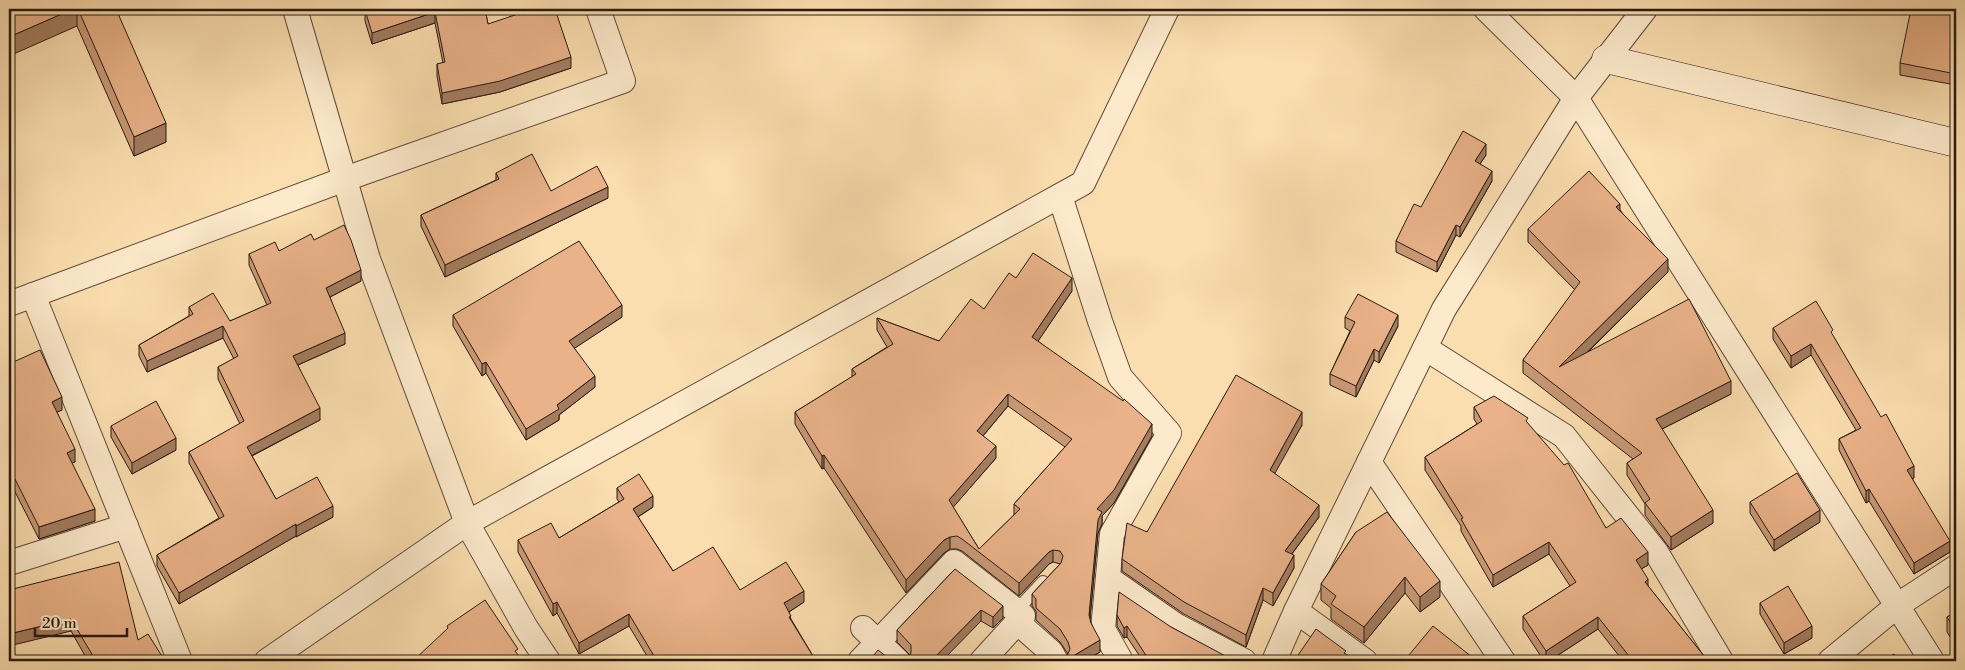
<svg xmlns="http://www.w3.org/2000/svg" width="1965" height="670" font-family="'Libre Bodoni',serif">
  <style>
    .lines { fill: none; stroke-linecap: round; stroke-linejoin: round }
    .lane-casing { stroke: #5d4b38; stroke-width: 14 }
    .street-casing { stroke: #5d4b38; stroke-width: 26 }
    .secondary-casing { stroke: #281a10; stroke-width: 29 }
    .lane { stroke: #fceacb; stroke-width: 12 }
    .street { stroke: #fceacb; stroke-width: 24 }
    .secondary { stroke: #fceacb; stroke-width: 28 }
    .wall { fill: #c89975; stroke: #281a10; fill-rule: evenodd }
    .shaded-wall { fill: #a37d5f; stroke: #281a10 }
    .building { fill: #e9b288; stroke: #281a10; fill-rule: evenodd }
  </style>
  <rect width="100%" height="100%" fill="#fbdeaf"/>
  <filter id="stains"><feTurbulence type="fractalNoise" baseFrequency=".004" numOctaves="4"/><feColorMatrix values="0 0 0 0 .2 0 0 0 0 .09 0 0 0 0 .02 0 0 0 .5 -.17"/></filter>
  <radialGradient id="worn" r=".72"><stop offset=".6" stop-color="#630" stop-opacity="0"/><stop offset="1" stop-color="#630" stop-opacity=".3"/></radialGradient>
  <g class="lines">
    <defs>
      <polyline id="lane" points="1016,611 1043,582"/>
      <g id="street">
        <polyline points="295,9 368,259 467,523 526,628 548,661"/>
        <polyline points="1486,9 1576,98 1932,661"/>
        <polyline points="1060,196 1100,321 1120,377 1169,433 1112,534 1103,629 1121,661"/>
        <polyline points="33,295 180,661"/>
        <polyline points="9,304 345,179 623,81 598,9"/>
        <polyline points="1425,348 1564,436 1656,552 1721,661"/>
        <polyline points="1369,462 1503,661"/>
        <polyline points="9,563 126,526"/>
        <polyline points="1108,578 1177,626 1244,661"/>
        <polyline points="1296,611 1365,661"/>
        <polyline points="1017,622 1051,652 1056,661"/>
        <polyline points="863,628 898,661"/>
        <polyline points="267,661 467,523 1083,183 1167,9"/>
        <polyline points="860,661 954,562 1023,616 982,661"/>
        <polyline points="1274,661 1296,611 1444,309 1576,98 1645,9"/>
        <polyline points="1830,661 1898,605 1956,567"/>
      </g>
      <polyline id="secondary" points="1606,59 1956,143"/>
    </defs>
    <use href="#lane" class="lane-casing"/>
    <use href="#street" class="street-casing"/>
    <use href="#secondary" class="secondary-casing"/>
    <use href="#lane" class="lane"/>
    <use href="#street" class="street"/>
    <use href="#secondary" class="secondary"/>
  </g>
  <g class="wall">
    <polygon points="9,9 116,9 166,142 134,156 77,26"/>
    <polygon points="485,9 488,24 571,68 500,92 442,104 437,76 437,64 443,63 435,23 372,44 365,21 365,10"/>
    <polygon points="1956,9 1956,85 1900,75 1900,63"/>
    <polygon points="1486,155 1480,164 1492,181 1460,237 1456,235 1437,272 1396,252 1396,241 1421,207"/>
    <polygon points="496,173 551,191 608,198 445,277 421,226 421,215 496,180"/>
    <polygon points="1620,210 1668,272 1587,353 1731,394 1662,429 1713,523 1671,550 1645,515 1645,504 1627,475 1627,463 1633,459 1523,373 1523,360 1575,290 1528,242 1528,229"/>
    <polygon points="314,240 361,281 330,297 345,344 298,365 320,420 252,456 276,499 333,517 296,537 296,536 179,604 157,566 157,555 219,518 189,463 189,452 240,424 218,379 218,367 234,359 223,338 147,372 139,356 139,345 189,316 189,307 230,321 267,305 249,265 249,254 279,251"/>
    <path d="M1016,278L1072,291L1038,341L1152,436L1114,503L1102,516V524L1098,533L1090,619L1100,652L1085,661H1066V658L1068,654L1060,642L1036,620V611L1032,606V594L1060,564L1053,562L1049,564L1019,596L962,551L957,549H950L944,553L906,593L824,468L822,469L795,424V412L852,377V369L887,347L877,330V318L939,341L984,309ZM1008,406L1065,447L1014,504V515L979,549L953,507L996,458L983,436Z"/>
    <polygon points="453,315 622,317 574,348 595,387 559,415 559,420 526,440 486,373 482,376 453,326"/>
    <polygon points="1345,317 1398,326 1379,363 1374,360 1356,397 1330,385 1330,374 1350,331 1345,328"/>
    <polygon points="1773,328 1833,336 1914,478 1912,478 1950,552 1914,574 1869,501 1866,503 1839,450 1839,439 1856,430 1811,355 1791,368 1773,339"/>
    <polygon points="9,364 62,410 57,412 75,462 72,463 95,521 39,539 12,486 9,488"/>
    <polygon points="1474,407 1528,424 1606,528 1648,565 1641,569 1648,586 1708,661 1623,661 1598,629 1549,661 1544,661 1523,629 1523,616 1570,586 1549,554 1493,587 1461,531 1461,526 1425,470 1425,457 1477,424 1474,419"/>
    <polygon points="1302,425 1274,473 1319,517 1292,554 1294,568 1273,606 1263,600 1246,647 1184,614 1122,571 1122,559 1147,532"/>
    <polygon points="111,426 176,450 132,474 111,437"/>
    <polygon points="617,488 653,507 638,517 673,571 740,590 804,602 789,612 791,619 816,661 650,661 629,626 579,654 557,613 553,616 518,552 518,540 559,538 619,502 617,499"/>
    <polygon points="1750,502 1820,522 1774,551 1750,513"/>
    <polygon points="1356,532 1440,597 1420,612 1405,593 1364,643 1331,619 1331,608 1321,600 1321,584"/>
    <polygon points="955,569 1003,618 993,628 981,621 908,660 910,655 897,642 897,630"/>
    <polygon points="9,590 138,640 165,661 88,661 71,631"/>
    <polygon points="1760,603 1812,638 1784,654 1760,614"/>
    <polygon points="1956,612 1956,646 1947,632 1947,617"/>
    <polygon points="1117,615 1171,627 1233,661 1143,661 1127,637 1124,638 1117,626"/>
  </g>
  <g class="shaded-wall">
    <polygon points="73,9 77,9 77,26 9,56 9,37"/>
    <polygon points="435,12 435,23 372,44 372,33"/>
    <polygon points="571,57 571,68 500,92 442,104 442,93"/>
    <polygon points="166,123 166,142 134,156 134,137"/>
    <polygon points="1486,144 1486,155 1475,171 1475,161"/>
    <polygon points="1492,171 1492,181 1460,237 1460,227"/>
    <polygon points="608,187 608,198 445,277 445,265"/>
    <polygon points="1620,204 1620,217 1616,207"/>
    <polygon points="1456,225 1456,235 1437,272 1437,262"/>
    <polygon points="1668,259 1668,272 1559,380 1559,367"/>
    <polygon points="361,270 361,281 326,299 326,288"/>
    <polygon points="1072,278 1072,291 1032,350 1032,337"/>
    <polygon points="622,305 622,317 569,352 569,341"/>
    <polygon points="1398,315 1398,326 1379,363 1379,352"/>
    <polygon points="223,326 223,338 147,372 147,361"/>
    <polygon points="345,333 345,344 293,367 293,356"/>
    <polygon points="1811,344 1811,355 1791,368 1791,356"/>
    <polygon points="1374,349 1374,360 1356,397 1356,386"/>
    <polygon points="486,362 486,373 482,376 482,364"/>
    <polygon points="595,376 595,387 559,415 559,420 526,440 526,429"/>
    <polygon points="1731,381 1731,394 1656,432 1656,419"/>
    <polygon points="1008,394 1008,406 977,443 977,431"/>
    <polygon points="62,397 62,410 52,414 52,402"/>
    <polygon points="320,408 320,420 247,458 247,447"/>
    <polygon points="1302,412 1302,425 1270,482 1270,470"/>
    <polygon points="1152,424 1152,436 1114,503 1102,516 1102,524 1098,533 1089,628 1089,615 1097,509"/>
    <polygon points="176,438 176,450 132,474 132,463"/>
    <polygon points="996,446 996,458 949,512 949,500"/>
    <polygon points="75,449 75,462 67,465 67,453"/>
    <polygon points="824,455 824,468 822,469 822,456"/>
    <polygon points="1914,466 1914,478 1907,481 1907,470"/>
    <polygon points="12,473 12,486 9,488 9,475"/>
    <polygon points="1869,489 1869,501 1866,503 1866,491"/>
    <polygon points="653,496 653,507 633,520 633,509"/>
    <polygon points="1319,505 1319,517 1285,563 1285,551"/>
    <polygon points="333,506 333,517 296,537 296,526"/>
    <polygon points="95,509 95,521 39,539 39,527"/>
    <polygon points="1713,510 1713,523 1671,550 1671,537"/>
    <polygon points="1820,510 1820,522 1774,551 1774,540"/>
    <polygon points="296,524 296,536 179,604 179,593"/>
    <polygon points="950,537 950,549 944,553 906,593 906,580 944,540"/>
    <polygon points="1950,541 1950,552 1914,574 1914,563"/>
    <polygon points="1549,542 1549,554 1493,587 1493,575"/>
    <polygon points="1053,550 1053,562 1049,564 1019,596 1019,583 1049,552"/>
    <polygon points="1648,552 1648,565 1636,572 1636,560"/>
    <polygon points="1294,555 1294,568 1273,606 1273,593"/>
    <polygon points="1405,577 1405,593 1364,643 1364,627"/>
    <polygon points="1648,579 1648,592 1645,582"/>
    <polygon points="1440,581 1440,597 1420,612 1420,597"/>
    <polygon points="1263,588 1263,600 1246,647 1246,635"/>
    <polygon points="804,591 804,602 784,615 784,603"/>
    <polygon points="557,602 557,613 553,616 553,604"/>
    <polygon points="1003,606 1003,618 993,628 993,617"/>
    <polygon points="981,610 981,621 942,661 931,661"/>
    <polygon points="629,614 629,626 579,654 579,643"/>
    <polygon points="1598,617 1598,629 1549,661 1546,661 1546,651"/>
    <polygon points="71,619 71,631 9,646 9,634"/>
    <polygon points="1127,626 1127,637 1124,638 1124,628"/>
    <polygon points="1812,626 1812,638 1784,654 1784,643"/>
    <polygon points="1100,640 1100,652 1085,661 1068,661 1068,659"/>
  </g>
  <g class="building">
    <polygon points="9,9 73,9 9,37"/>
    <polygon points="78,9 116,9 166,123 134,137"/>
    <polygon points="368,9 485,9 488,24 533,9 555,9 571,57 500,81 442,93 437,64 445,62 435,12 372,33 365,10"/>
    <polygon points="1911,9 1956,9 1956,74 1900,63"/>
    <polygon points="1463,131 1486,144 1475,161 1492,171 1460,227 1456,225 1437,262 1396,241 1414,204 1421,207"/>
    <polygon points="532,154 551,191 597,166 608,187 445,265 421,215 499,179 496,173"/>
    <polygon points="1589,171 1620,204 1616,207 1668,259 1559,367 1689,299 1731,381 1656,419 1713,510 1671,537 1645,503 1650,499 1627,463 1642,453 1523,360 1580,282 1528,229"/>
    <polygon points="344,225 351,240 361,270 326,288 345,333 293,356 320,408 247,447 276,499 317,477 333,506 296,526 296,524 179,593 157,555 224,516 189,452 244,421 218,367 238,356 223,326 147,361 139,345 193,314 189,307 213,293 230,321 271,303 249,254 275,242 279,251 311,234 314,240"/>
    <polygon points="579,241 622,305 569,341 595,376 557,405 559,409 526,429 486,362 482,364 453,315"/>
    <path d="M1033,253L1072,278L1032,337L1123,401L1124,399L1152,424L1114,490L1097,509L1102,512L1098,520L1089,615L1091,623L1100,640L1068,659L1066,658L1070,649L1068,642L1060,629L1036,608V599L1032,594L1061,563L1063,556L1060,551L1053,550L1049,552L1019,583L962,539L957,536L950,537L944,540L906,580L824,455L822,456L795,412L856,374L852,369L893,344L877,318L939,341L971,299L984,309L1009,273L1016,278ZM1008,394L1072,439L1014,504L1020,509L979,549L949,500L996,446L977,431Z"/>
    <polygon points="1358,294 1398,315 1379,352 1374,349 1356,386 1330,374 1355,322 1345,317"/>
    <polygon points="1816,301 1833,330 1831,332 1881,417 1886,414 1914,466 1907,470 1950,541 1914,563 1869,489 1866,491 1839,439 1861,428 1811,344 1791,356 1773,328"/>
    <polygon points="40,350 62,397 52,402 75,449 67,453 95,509 39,527 12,473 9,475 9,364"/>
    <polygon points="1236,375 1302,412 1270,470 1319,505 1285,551 1294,555 1273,593 1263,588 1246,635 1184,602 1122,559 1127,523 1147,532"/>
    <polygon points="1494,396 1528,418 1526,421 1564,465 1568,463 1606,528 1621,518 1648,552 1636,560 1648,579 1645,582 1708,661 1633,661 1598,617 1546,651 1523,616 1576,582 1549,542 1493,575 1461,519 1463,518 1425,457 1482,421 1474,407"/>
    <polygon points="156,401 176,438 132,463 111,426"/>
    <polygon points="1797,473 1820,510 1774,540 1750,502"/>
    <polygon points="639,474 653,496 633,509 673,571 713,547 740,590 786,562 804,591 784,603 791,616 789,617 816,661 657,661 629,614 579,643 557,602 553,604 518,540 551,523 559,538 624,499 617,488"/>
    <polygon points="1387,512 1440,581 1420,597 1405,577 1364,627 1331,604 1336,596 1321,584 1356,532"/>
    <polygon points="119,562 138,640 148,634 165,661 96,661 71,619 9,634 9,590"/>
    <polygon points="955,569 1003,606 993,617 981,610 931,661 905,661 908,660 911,653 911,645 897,630"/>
    <polygon points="1788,586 1812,626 1784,643 1760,603"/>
    <polygon points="1119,592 1171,627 1233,660 1232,661 1144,661 1147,657 1127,626 1124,628 1117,615"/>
    <polygon points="485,600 518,649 515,651 523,661 413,661 448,628 447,626"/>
    <polygon points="1956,612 1956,632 1947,617"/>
    <polygon points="1433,626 1477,661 1404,661"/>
    <polygon points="1316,629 1346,651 1344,653 1358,661 1294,661"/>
    <polygon points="878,650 892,661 867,661 870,660"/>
    <polygon points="1894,654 1900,661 1883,661"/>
  </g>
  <rect width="1965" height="670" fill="none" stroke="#fbdeaf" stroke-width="30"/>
  <rect x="10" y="10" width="1945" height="650" fill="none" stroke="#281a10" stroke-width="2.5"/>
  <rect x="15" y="15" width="1935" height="640" fill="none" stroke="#281a10"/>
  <path d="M35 628v8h92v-8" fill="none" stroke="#281a10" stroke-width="2.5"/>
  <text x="42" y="628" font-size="15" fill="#281a10" stroke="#fceacb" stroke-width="4" paint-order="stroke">20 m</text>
  <rect width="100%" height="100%" filter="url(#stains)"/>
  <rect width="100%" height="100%" fill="url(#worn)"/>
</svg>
